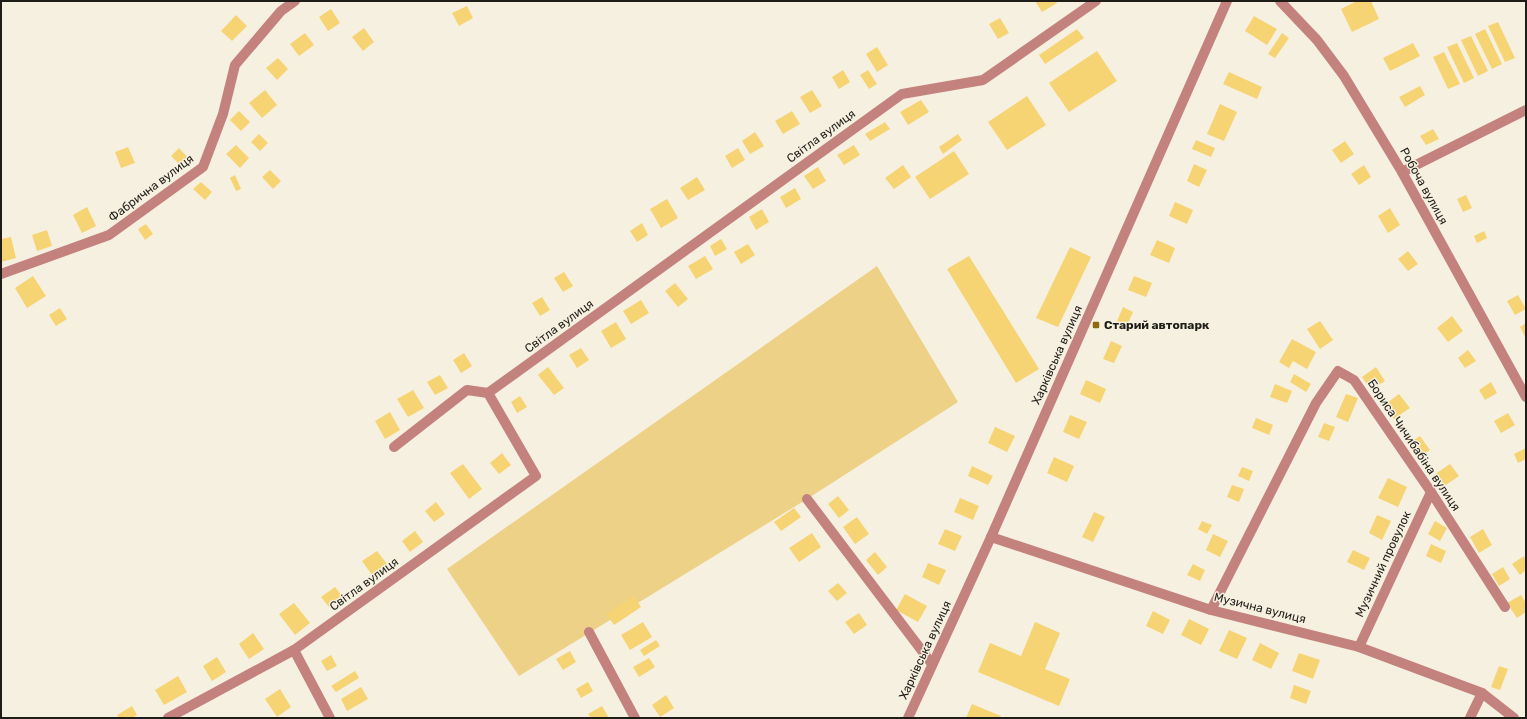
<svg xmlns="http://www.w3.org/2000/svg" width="1527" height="719" font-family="Rubik,sans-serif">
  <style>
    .green { fill: #ecd187 }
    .building { fill: #f6d474 }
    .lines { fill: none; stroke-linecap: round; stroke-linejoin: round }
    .minor { stroke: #c4827e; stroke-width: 10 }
    .poi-dot { fill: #8f690e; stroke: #f6f0e0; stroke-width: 1.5 }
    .labels { text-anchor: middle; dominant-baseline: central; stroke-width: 3; stroke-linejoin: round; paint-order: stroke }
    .street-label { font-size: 12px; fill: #1f1d17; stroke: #f6f0e0 }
    .poi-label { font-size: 12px; font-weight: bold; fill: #1f1d17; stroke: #f6f0e0; text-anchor: start }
  </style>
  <rect width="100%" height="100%" fill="#f6f0e0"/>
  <polygon class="green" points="877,266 958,402 807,499 519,676 447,569"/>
  <g class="building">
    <polygon points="1035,1 1056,1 1057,3 1042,12"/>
    <polygon points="1357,1 1371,1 1379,19 1352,32 1341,9"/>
    <polygon points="467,6 473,18 459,26 452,13"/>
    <polygon points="331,9 340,23 328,31 319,17"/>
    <polygon points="236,15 247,26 232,41 221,31"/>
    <polygon points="1254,16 1277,29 1267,45 1245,31"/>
    <polygon points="1000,18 1009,33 998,39 989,24"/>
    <polygon points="1498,22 1515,58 1505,62 1488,26"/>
    <polygon points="364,28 374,42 363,51 352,37"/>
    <polygon points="1077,29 1084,38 1045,64 1039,55"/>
    <polygon points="1485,29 1502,64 1492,69 1475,34"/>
    <polygon points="305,33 314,45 299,56 290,44"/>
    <polygon points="1282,33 1289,38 1275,58 1268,54"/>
    <polygon points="1471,36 1488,71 1478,76 1461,40"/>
    <polygon points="1413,43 1420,56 1390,71 1383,58"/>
    <polygon points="1457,43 1474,78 1464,83 1447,47"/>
    <polygon points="877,47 888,65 877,72 866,54"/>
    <polygon points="1097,51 1117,81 1069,112 1049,83"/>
    <polygon points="1444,52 1460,84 1448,89 1433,57"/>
    <polygon points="278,58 288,69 277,80 266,68"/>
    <polygon points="843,70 850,82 839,89 832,77"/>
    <polygon points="868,70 877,84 869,89 860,75"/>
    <polygon points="1229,72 1262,87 1257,99 1223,84"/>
    <polygon points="1420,86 1425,95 1405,107 1399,97"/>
    <polygon points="265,90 277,105 262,118 249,103"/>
    <polygon points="812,90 822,106 810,113 800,97"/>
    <polygon points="1027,96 1046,125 1007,150 988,122"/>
    <polygon points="921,100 929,112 908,125 900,112"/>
    <polygon points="1220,104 1237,112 1224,141 1207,134"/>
    <polygon points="239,111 250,122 241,131 230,120"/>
    <polygon points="792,111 800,124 783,134 775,121"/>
    <polygon points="885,122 890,129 870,141 865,134"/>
    <polygon points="1433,129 1439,139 1426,145 1420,136"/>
    <polygon points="755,132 764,146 750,154 742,141"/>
    <polygon points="259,134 268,143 260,151 251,142"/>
    <polygon points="958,134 962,140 943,154 939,147"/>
    <polygon points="1196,140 1215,148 1211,157 1192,149"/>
    <polygon points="1345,141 1354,154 1341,163 1332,150"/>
    <polygon points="236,145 249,158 240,168 226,154"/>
    <polygon points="854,145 860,155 844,165 837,155"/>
    <polygon points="128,147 135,163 121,168 115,152"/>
    <polygon points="179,148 190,160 182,167 171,156"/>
    <polygon points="738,148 745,160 732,168 725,156"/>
    <polygon points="954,151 969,174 930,199 915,177"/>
    <polygon points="1194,164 1207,170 1199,187 1187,181"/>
    <polygon points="903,165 911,177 894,189 885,178"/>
    <polygon points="1364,165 1371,177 1359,185 1351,174"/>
    <polygon points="818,167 826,181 813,189 804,176"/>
    <polygon points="270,170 281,181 273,189 262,177"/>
    <polygon points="235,175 241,189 236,191 230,178"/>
    <polygon points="697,177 705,190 688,200 680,188"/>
    <polygon points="201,182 212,192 205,200 193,189"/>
    <polygon points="795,188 801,199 786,208 780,197"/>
    <polygon points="1466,195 1472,208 1463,212 1457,199"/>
    <polygon points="667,199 678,218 661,228 650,209"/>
    <polygon points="1175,202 1193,210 1187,224 1169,216"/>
    <polygon points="87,207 96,226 82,233 73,215"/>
    <polygon points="1390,208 1400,225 1388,233 1378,216"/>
    <polygon points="762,209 769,222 756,230 749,217"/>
    <polygon points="642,223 648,235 637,242 630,231"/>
    <polygon points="146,224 153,234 145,240 138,229"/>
    <polygon points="47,230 52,246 37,251 32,235"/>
    <polygon points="1484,231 1487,238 1477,243 1474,236"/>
    <polygon points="11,237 16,258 1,262 1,239"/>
    <polygon points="721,239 727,249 715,256 710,246"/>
    <polygon points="1157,240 1175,248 1169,263 1150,255"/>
    <polygon points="748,244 755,255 741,264 734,252"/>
    <polygon points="1070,247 1091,257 1058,327 1036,318"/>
    <polygon points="1408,251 1418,264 1408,271 1398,259"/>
    <polygon points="705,256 713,269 696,279 688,266"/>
    <polygon points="969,256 1039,369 1016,383 947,269"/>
    <polygon points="564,272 573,286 563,292 554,278"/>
    <polygon points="33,276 46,296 27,308 15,288"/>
    <polygon points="1134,276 1152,283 1146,297 1128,290"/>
    <polygon points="675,283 688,299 678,307 665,291"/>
    <polygon points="1518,295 1526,309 1515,315 1507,301"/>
    <polygon points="542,297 550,310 540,316 532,303"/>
    <polygon points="641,300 649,313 631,324 623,311"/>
    <polygon points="1123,307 1133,312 1125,330 1115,326"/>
    <polygon points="60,308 67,319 56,326 49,315"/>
    <polygon points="1452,316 1463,331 1448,342 1437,328"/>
    <polygon points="1320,321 1333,340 1320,349 1307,329"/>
    <polygon points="616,322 626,339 611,348 601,331"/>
    <polygon points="1526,323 1526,338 1520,327"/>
    <polygon points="1292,339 1316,352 1307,369 1293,361 1289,368 1279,362"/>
    <polygon points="1111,341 1122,346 1114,363 1103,359"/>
    <polygon points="581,348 589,360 577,368 569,355"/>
    <polygon points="1468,350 1476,361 1465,368 1458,358"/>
    <polygon points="464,353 472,366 461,373 453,360"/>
    <polygon points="548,367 564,388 554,395 538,375"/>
    <polygon points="1376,367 1385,381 1371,390 1362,377"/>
    <polygon points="1294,374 1311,384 1306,392 1290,382"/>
    <polygon points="440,375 448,388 435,395 427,382"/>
    <polygon points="1086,380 1106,389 1100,403 1080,394"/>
    <polygon points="1491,382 1497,393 1485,400 1479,390"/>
    <polygon points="1275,384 1292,391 1287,403 1270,397"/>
    <polygon points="413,390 424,408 408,417 397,399"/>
    <polygon points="1346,394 1358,398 1348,422 1336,417"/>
    <polygon points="1399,394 1410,408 1394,419 1384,405"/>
    <polygon points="520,396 527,407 517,413 511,402"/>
    <polygon points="390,412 400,430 385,439 375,421"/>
    <polygon points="1508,413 1515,425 1501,433 1494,421"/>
    <polygon points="1070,415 1087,422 1079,439 1063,432"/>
    <polygon points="1256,418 1273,425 1269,435 1252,428"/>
    <polygon points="1324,423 1335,427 1329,441 1318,437"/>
    <polygon points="995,427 1015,436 1007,452 988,443"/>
    <polygon points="1420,436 1430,450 1418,458 1408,444"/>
    <polygon points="1526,448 1526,459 1518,463 1514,454"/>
    <polygon points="502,453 511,465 499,474 490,463"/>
    <polygon points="1054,457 1074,466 1067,482 1047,473"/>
    <polygon points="463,464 482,489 469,499 450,473"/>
    <polygon points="1450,464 1459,476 1440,489 1431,477"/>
    <polygon points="972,466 993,476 988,485 968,476"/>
    <polygon points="1242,467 1253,471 1249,481 1238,476"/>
    <polygon points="1388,478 1407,487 1398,507 1378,498"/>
    <polygon points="1232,485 1244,489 1239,502 1227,497"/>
    <polygon points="838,496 849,510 839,518 828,504"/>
    <polygon points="960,498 979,506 973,520 954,512"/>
    <polygon points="436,502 445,514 434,522 425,511"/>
    <polygon points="794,508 801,517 781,531 774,522"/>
    <polygon points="1094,512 1105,517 1093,542 1082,537"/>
    <polygon points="1377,515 1391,521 1382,540 1369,533"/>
    <polygon points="857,517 869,534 855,544 843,527"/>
    <polygon points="1202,521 1212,525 1207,534 1198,529"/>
    <polygon points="1435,521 1447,528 1440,541 1428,534"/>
    <polygon points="945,529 962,536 955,551 938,544"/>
    <polygon points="1483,529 1492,545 1479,553 1470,537"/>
    <polygon points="415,531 423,542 410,552 402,541"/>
    <polygon points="812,533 821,547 799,562 789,548"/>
    <polygon points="1213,534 1228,541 1220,557 1206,550"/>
    <polygon points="1431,544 1446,551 1441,563 1426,556"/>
    <polygon points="1353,550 1370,558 1364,570 1347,562"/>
    <polygon points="377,551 387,564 372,575 362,561"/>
    <polygon points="875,552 887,567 878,575 866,560"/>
    <polygon points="1524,556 1526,560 1526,570 1520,575 1512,564"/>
    <polygon points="928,563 946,570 939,585 922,577"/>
    <polygon points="1193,564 1205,570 1200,581 1187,575"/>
    <polygon points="1503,567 1510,579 1499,586 1492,574"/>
    <polygon points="838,583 847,593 837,601 828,591"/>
    <polygon points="335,587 342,596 329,607 321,597"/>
    <polygon points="905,594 927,606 918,622 896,610"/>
    <polygon points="1521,595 1526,603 1526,612 1517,618 1507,603"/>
    <polygon points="634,596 641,607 614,625 606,614"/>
    <polygon points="294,603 310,623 295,635 279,614"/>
    <polygon points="1153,611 1170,620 1163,634 1146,626"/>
    <polygon points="859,613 867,625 854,634 845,622"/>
    <polygon points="1189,619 1209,629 1201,645 1181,635"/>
    <polygon points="643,622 652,637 630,650 621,635"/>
    <polygon points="1035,622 1060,633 1045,669 1070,679 1059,706 978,672 990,643 1021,656"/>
    <polygon points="1229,630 1247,638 1237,659 1219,651"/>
    <polygon points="253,633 264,649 249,659 239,644"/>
    <polygon points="656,640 660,646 644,656 640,650"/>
    <polygon points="1260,643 1279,653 1271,669 1252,660"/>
    <polygon points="570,651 576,662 563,670 556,659"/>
    <polygon points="1299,653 1320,660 1313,679 1292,671"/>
    <polygon points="331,655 337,666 327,671 321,661"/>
    <polygon points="217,657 226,672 212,681 203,666"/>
    <polygon points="649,658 655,667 639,677 633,667"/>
    <polygon points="1499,666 1508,669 1500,690 1491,687"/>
    <polygon points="355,671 359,678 336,692 331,686"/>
    <polygon points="178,676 187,692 164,705 155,690"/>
    <polygon points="588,682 593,691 581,698 576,689"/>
    <polygon points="1294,685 1311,691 1306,704 1290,698"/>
    <polygon points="361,687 368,699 347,711 341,699"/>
    <polygon points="280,689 291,707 277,717 265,699"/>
    <polygon points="666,695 674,708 660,717 652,705"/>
    <polygon points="972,704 1001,716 1000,718 966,718"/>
    <polygon points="132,706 137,715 132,718 119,718 117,715"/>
    <polygon points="602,706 609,718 591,718 588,714"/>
  </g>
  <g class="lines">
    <g class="minor">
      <polyline points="1280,1 1317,40 1344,76 1402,172 1526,397"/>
      <polyline points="1402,172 1526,110"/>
      <polyline points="1,274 109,235 203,167 223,114 235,65 281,11 295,1"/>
      <polyline points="394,447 467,390 488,393"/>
      <polyline points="807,499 932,664"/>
      <polyline points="991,537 1211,610 1359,647 1482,693 1514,718"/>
      <polyline points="1211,610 1316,403 1338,371 1354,380 1431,492 1505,607"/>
      <polyline points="589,632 635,718"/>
      <polyline points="1359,647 1431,492"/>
      <polyline points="294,650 330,718"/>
      <polyline points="168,718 294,650 536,476 488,393 902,94 983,80 1096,1"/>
      <polyline points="908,718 991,537 1227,1"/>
      <polyline points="1470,718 1482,693"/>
    </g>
  </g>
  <rect class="poi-dot" x="1092" y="321" width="8" height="8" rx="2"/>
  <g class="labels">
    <g class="street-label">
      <text transform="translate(821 136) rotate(-36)">Світла вулиця</text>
      <text transform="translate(1424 186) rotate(61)">Робоча вулиця</text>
      <text transform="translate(151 188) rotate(-37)">Фабрична вулиця</text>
      <text transform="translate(559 326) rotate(-36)">Світла вулиця</text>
      <text transform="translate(1057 355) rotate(-66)">Харківська вулиця</text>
      <text transform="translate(1414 445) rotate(56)">Бориса Чичибабіна вулиця</text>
      <text transform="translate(1383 564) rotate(-65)">Музичний провулок</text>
      <text transform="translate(364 584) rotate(-36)">Світла вулиця</text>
      <text transform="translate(1260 608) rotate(14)">Музична вулиця</text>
      <text transform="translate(925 650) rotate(-65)">Харківська вулиця</text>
    </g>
    <g class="poi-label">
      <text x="1104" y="325">Старий автопарк</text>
    </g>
  </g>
  <rect width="1527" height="719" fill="none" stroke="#1f1d17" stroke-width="4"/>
</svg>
